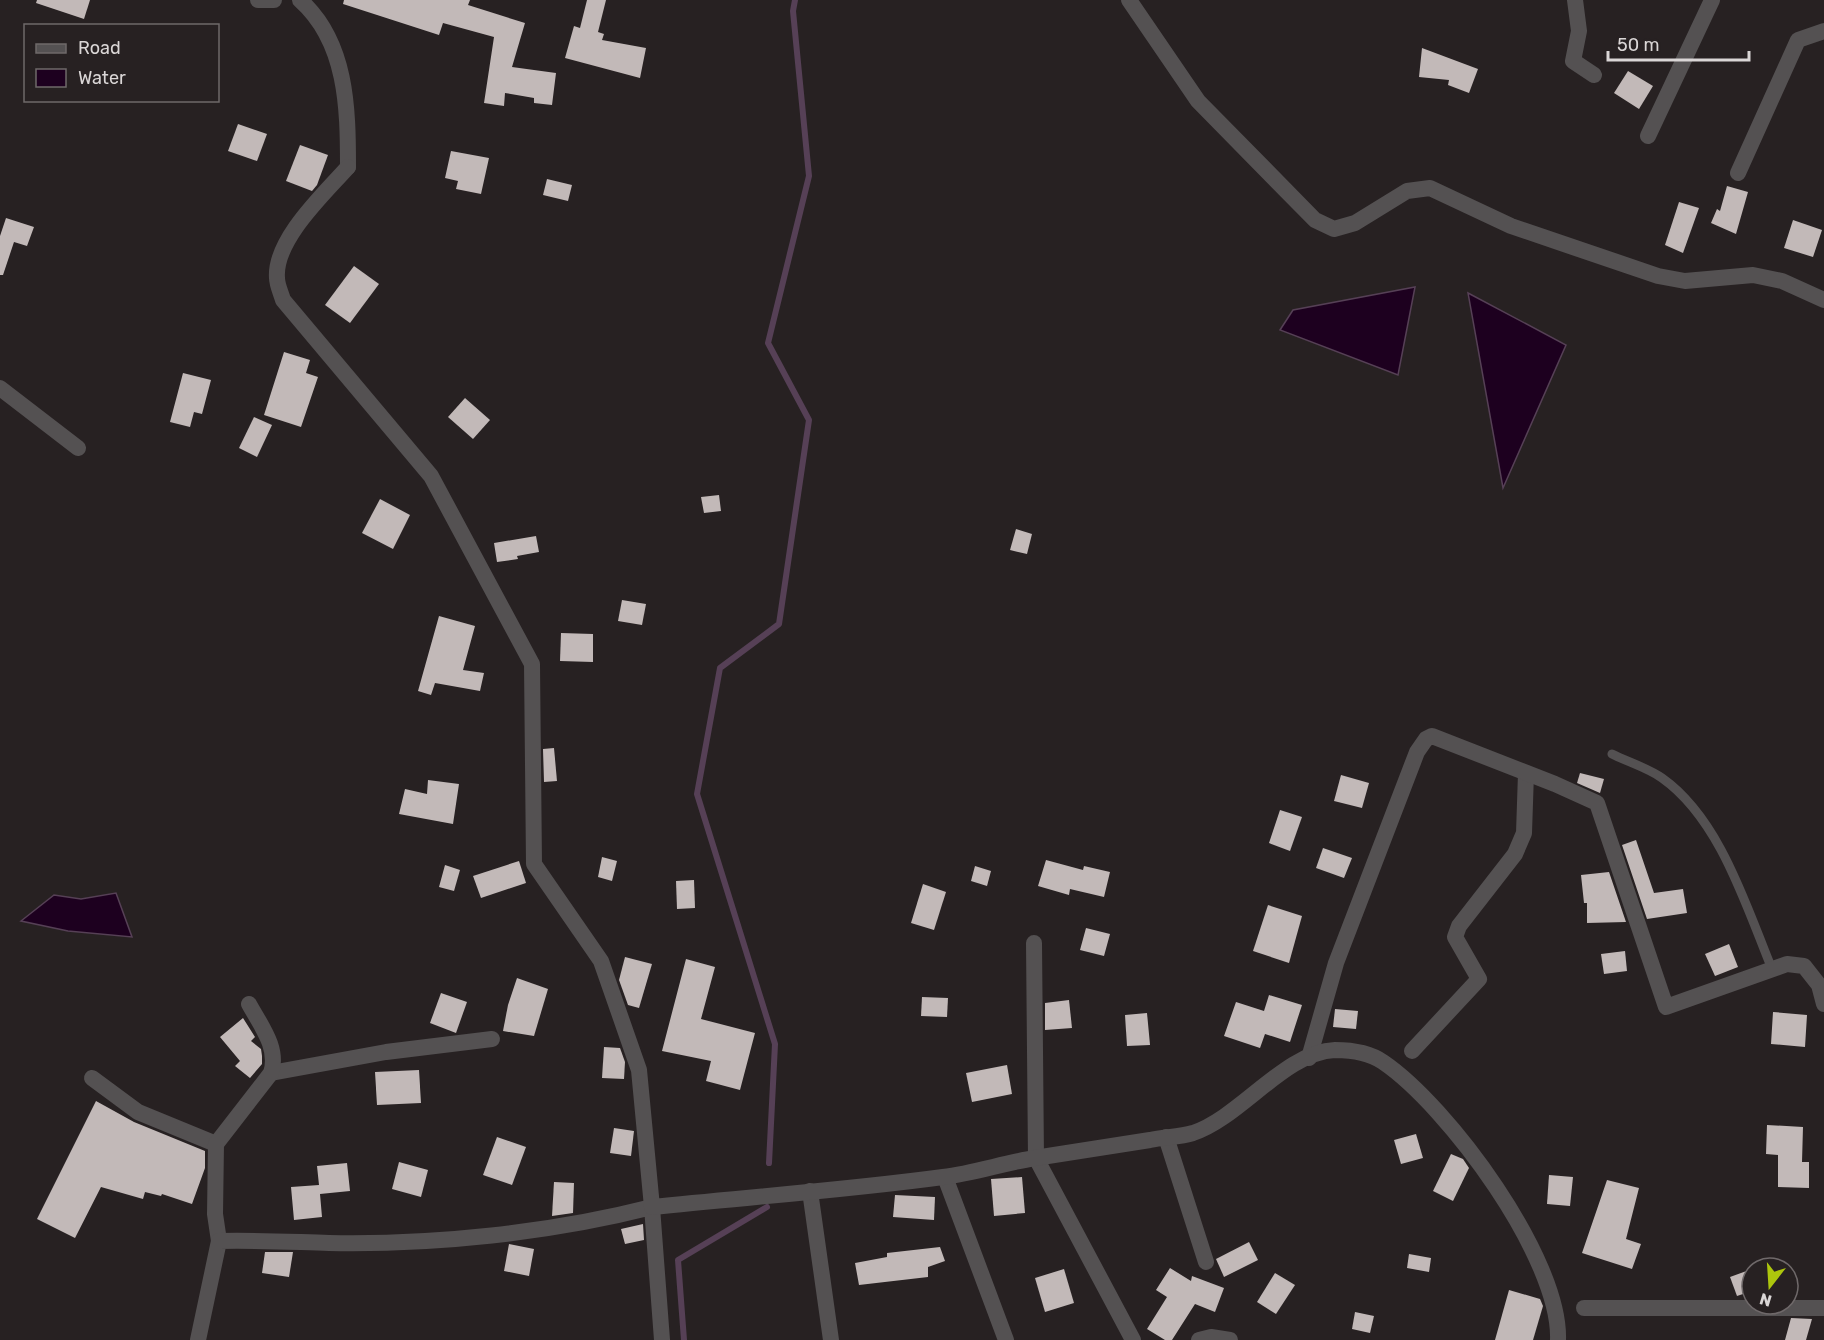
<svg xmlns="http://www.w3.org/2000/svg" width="1824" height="1340" font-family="Rubik,sans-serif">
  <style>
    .water { fill: #1d001f; stroke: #564056; stroke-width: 1.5 }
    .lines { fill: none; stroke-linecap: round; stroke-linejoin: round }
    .stream { stroke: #564056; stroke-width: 6 }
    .building { fill: #c2b9b8 }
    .service { stroke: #545152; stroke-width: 9 }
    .minor { stroke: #545152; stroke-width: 16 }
    .tertiary { stroke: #545152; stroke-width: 16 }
  </style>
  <rect width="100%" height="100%" fill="#272122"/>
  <g class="water">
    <polygon points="1415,287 1398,375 1280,330 1293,310"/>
    <polygon points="1468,293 1566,345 1503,488"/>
    <polygon points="116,893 132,937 68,931 21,921 54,895 81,899"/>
  </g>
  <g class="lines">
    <g class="stream">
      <polyline points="769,1163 775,1044 697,794 720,668 779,624 809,420 768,343 809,176 793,11 795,0"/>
      <polyline points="684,1340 678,1260 767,1207"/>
    </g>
  </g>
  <g class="building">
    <polygon points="37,0 90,0 84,19 36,3"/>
    <polygon points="344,0 470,0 468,5 525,23 512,67 556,73 552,105 534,103 534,98 505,93 504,106 484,103 494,37 443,23 439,35 343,4"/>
    <polygon points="587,0 606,0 598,32 604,34 602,40 646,48 640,78 565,58 574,26 580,28"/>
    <polygon points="1422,48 1478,69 1469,93 1448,85 1449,80 1419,77"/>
    <polygon points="1628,71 1653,86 1639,109 1614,93"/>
    <polygon points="238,124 267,134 257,161 228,151"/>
    <polygon points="300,145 328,155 317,185 312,191 286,181"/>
    <polygon points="451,151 489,158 481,194 456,189 458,181 445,178"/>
    <polygon points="547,179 572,185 568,201 543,195"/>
    <polygon points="1727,186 1748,192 1736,234 1711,223 1717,209 1720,211"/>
    <polygon points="1679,202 1699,208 1683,253 1665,245"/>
    <polygon points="6,218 34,227 27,246 14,242 3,275 0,275 0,236"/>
    <polygon points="1793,220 1822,230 1813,257 1784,248"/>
    <polygon points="354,266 379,284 350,323 325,305"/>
    <polygon points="284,352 310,360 306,373 318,377 301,427 264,415"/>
    <polygon points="183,373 211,380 202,414 194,412 190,427 170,422"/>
    <polygon points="465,398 490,420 473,439 448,417"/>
    <polygon points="254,417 272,425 257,457 239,448"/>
    <polygon points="719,495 721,511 704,513 701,497"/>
    <polygon points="380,499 410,515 393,549 362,533"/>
    <polygon points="1016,529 1032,534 1027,554 1010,550"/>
    <polygon points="536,536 539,552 517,556 518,559 497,562 494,543"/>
    <polygon points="622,600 646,604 642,625 618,621"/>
    <polygon points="439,616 475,626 463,670 484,673 480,691 435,683 431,695 418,691"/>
    <polygon points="561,633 593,634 593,662 560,661"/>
    <polygon points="554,748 557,781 544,782 543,749"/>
    <polygon points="1580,773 1604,779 1600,793 1577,783"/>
    <polygon points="1341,775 1369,783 1362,808 1334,801"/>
    <polygon points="428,780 459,784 453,824 399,814 405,789 427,794"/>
    <polygon points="1280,810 1302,817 1290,851 1269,843"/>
    <polygon points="1636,840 1654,893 1683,889 1687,913 1647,919 1622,845"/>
    <polygon points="1323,848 1352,858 1344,878 1316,868"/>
    <polygon points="602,857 617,861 612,881 598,877"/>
    <polygon points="1046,860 1083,870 1084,866 1110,872 1104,897 1070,889 1069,895 1038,886"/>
    <polygon points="519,861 526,883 481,898 473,876"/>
    <polygon points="445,865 460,870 454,891 439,887"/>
    <polygon points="975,866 991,871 987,886 971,881"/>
    <polygon points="1609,872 1626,922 1587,923 1587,903 1584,903 1581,875"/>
    <polygon points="694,880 695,908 677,909 676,881"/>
    <polygon points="923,884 946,892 934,930 911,923"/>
    <polygon points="1268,905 1302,916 1289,963 1253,951"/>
    <polygon points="1086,928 1110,934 1104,956 1080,950"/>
    <polygon points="1729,944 1738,967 1715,976 1705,954"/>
    <polygon points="1625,951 1627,971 1604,974 1601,954"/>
    <polygon points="625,957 652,964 639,1008 628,1005 619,980"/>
    <polygon points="686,959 715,967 701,1019 755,1033 740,1090 706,1081 711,1061 662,1051"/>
    <polygon points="517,978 548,989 534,1036 503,1031 508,1005"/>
    <polygon points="441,993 467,1002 456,1033 430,1023"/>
    <polygon points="1269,995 1302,1005 1290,1042 1265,1034 1260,1048 1224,1036 1236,1002 1264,1011"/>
    <polygon points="922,997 948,998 947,1017 921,1016"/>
    <polygon points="1069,1000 1072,1028 1045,1030 1045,1003"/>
    <polygon points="1335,1009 1358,1011 1356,1029 1333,1027"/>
    <polygon points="1773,1012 1807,1015 1805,1047 1771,1044"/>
    <polygon points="1147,1013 1150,1045 1127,1046 1125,1015"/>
    <polygon points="243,1018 255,1037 251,1041 261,1049 262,1056 262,1064 250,1078 235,1066 240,1061 220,1037"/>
    <polygon points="604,1047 620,1048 625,1062 624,1079 602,1078"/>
    <polygon points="1007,1065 1012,1094 972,1102 966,1073"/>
    <polygon points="419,1070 421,1103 377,1105 375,1072"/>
    <polygon points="96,1101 134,1122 205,1151 205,1168 192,1204 162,1194 161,1196 145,1192 143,1199 101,1187 75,1238 37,1219"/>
    <polygon points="1767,1125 1803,1127 1802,1162 1809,1162 1809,1188 1778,1187 1778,1155 1766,1154"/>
    <polygon points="614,1128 634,1131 631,1156 610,1153"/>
    <polygon points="1416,1134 1423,1158 1401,1164 1394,1140"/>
    <polygon points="497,1137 526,1147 512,1185 483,1175"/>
    <polygon points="1451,1154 1463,1159 1469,1168 1453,1201 1433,1191"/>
    <polygon points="399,1162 428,1170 421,1197 392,1189"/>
    <polygon points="347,1163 350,1191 320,1194 322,1217 294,1220 291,1187 319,1185 317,1166"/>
    <polygon points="1549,1175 1573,1177 1570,1206 1547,1204"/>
    <polygon points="1022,1177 1025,1213 994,1216 991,1179"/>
    <polygon points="1607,1180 1639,1188 1626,1239 1641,1244 1632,1269 1582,1253"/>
    <polygon points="554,1182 574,1183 573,1213 552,1216"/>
    <polygon points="895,1195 935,1197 934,1220 893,1217"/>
    <polygon points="643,1224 644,1240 625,1244 621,1229"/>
    <polygon points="1249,1242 1258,1260 1224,1277 1216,1259"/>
    <polygon points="509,1244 534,1249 529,1276 504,1271"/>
    <polygon points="940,1247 945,1261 928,1267 928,1277 859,1285 855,1263 887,1257 887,1253"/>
    <polygon points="265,1252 293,1252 289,1277 262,1273"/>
    <polygon points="1409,1254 1431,1258 1429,1272 1407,1268"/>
    <polygon points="1170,1268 1191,1281 1192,1276 1224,1288 1215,1312 1195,1304 1172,1340 1165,1340 1147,1329 1167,1297 1156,1290"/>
    <polygon points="1064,1269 1074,1303 1045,1312 1035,1278"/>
    <polygon points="1752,1269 1752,1291 1737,1296 1730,1277"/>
    <polygon points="1275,1273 1295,1285 1276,1314 1257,1302"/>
    <polygon points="1509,1290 1540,1299 1543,1306 1533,1340 1495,1340"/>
    <polygon points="1355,1312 1374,1316 1370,1333 1352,1329"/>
    <polygon points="1791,1318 1812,1319 1806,1340 1785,1340"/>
  </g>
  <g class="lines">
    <path class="service" d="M1612,754C1628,762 1648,768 1662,778C1720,819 1746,906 1772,969"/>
    <g class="minor">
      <path d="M300,0C347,42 348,108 348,167"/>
      <polyline points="1129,0 1198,101 1315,220 1334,229 1355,223 1407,191 1430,188 1511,226 1658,276 1685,281 1753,275 1782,281 1824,300"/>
      <polyline points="1575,0 1579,31 1573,61 1594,75"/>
      <polyline points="1648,136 1712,0"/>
      <polyline points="1738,173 1798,40 1824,31"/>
      <polyline points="0,388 78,448"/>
      <polyline points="1034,943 1036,1158 1133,1340"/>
      <polyline points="1412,1051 1479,979 1455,937 1459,926 1515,854 1524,833 1526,773"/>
      <polyline points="1309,1058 1336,963 1417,752 1426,739 1432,736 1555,784 1597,803 1666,1007 1787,964 1804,966 1819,985 1824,1004"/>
      <polyline points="271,1073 386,1052 492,1039"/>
      <polyline points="92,1078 138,1112 216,1144"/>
      <polyline points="1166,1137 1206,1262"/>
      <polyline points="945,1177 1006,1340"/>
      <polyline points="810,1191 831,1340"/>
      <path d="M219,1241L215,1214L216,1144L271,1073C279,1048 261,1026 249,1004"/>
      <polyline points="1584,1308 1824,1308"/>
      <path d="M198,1340L219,1241C256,1240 292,1242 329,1243C434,1245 550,1233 652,1207L662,1340"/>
      <polyline points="1199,1340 1211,1337 1230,1340"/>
    </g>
    <g class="tertiary">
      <polyline points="258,0 274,0"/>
      <path d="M348,167C324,194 274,240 277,278C277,285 281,293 283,300L431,476L532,664L534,864L601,961L639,1070L652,1207C749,1197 847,1190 943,1177C974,1173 1004,1163 1035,1158C1073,1152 1111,1146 1150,1140C1164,1137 1180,1137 1193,1133C1241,1117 1285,1052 1335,1050C1350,1050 1370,1053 1383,1062C1448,1106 1561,1259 1558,1340"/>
    </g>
  </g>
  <rect x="24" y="24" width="195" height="78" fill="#272122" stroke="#6f696a" stroke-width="1.5"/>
  <rect x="36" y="44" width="30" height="9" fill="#545152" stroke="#6f696a" stroke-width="1.5"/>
  <text x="78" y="54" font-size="18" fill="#dad6d6">Road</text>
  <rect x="36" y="69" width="30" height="18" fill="#1d001f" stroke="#6f696a" stroke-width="1.5"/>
  <text x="78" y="84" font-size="18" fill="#dad6d6">Water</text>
  <g transform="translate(1770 1286) rotate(197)"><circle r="28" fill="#272122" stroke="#6f696a" stroke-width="1.5"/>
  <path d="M0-4.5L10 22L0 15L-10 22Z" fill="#adc60d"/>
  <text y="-9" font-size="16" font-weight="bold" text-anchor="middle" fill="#dad6d6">N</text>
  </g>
  <path d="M1608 51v9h141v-9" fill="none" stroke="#dad6d6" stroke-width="3"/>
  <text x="1617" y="51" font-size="18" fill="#dad6d6" stroke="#272122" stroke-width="4.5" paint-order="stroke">50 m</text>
</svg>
